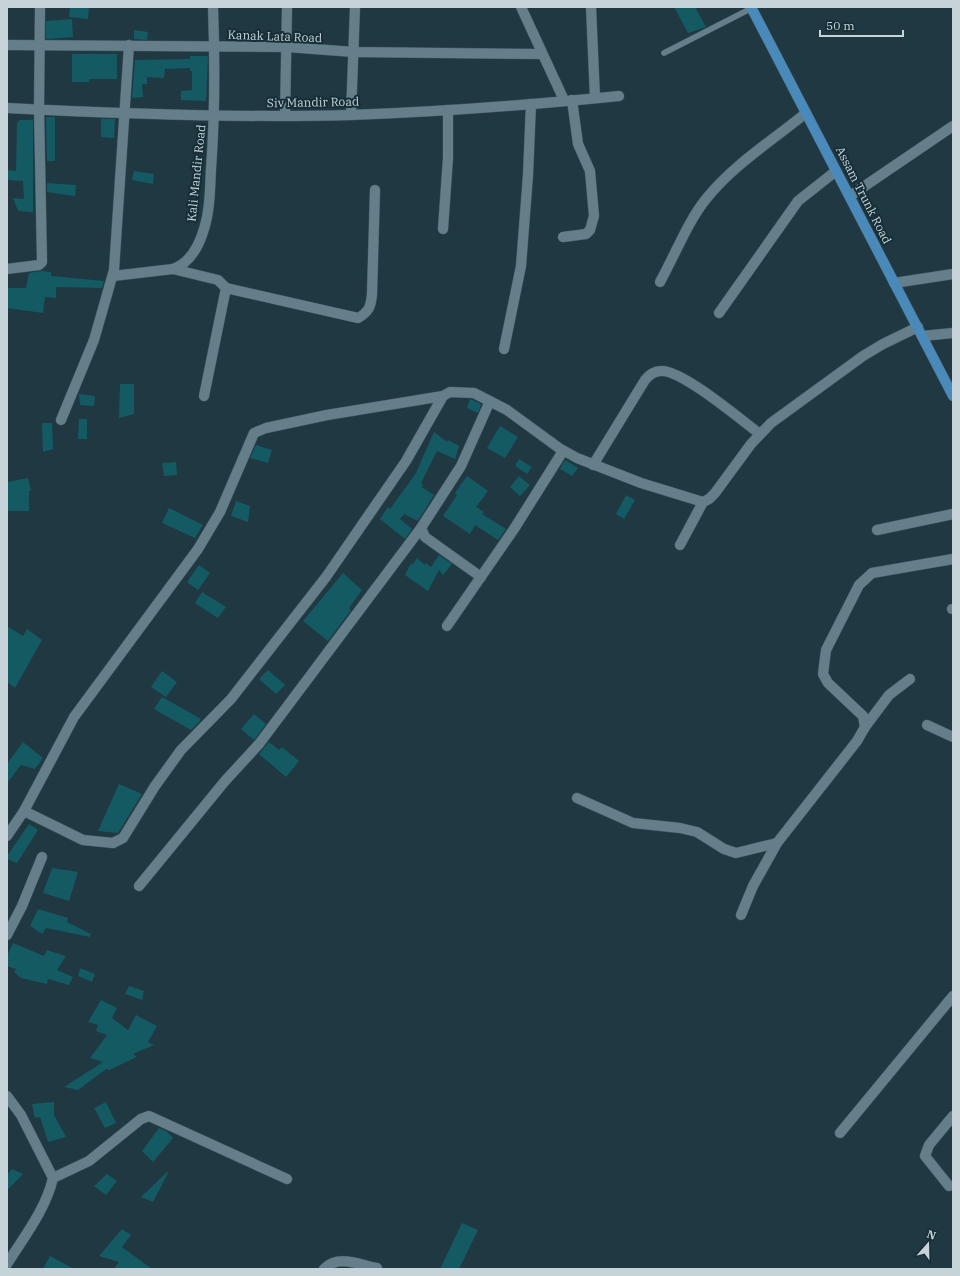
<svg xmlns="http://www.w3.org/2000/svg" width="960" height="1276" font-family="'IBM Plex Serif',serif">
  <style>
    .building { fill: #145a63 }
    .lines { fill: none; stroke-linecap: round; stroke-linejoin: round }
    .lane-casing { stroke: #40555d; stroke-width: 6 }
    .street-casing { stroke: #40555d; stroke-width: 11 }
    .primary-casing { stroke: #40555d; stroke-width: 11 }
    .lane { stroke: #647e8a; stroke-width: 5.5 }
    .street { stroke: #647e8a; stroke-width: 10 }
    .primary { stroke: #4a8abb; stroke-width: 10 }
    .labels { text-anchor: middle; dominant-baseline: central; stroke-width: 4; stroke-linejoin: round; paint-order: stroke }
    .street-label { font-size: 12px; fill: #c6d4da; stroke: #162e37 }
  </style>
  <rect width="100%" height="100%" fill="#203842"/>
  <g class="building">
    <polygon points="70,7 89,7 88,19 69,17"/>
    <polygon points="674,7 695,7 706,27 688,33"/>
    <polygon points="72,19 73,37 46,39 46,21"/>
    <polygon points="134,30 148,32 147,40 134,39"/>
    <polygon points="72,54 117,54 117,79 89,79 89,82 72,82"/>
    <polygon points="190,56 208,56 206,101 181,100 181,91 192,90 192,71 190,71 190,68 165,69 164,78 147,77 147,84 142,84 143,97 132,98 135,60 190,59"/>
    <polygon points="46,117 55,117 55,161 47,161"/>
    <polygon points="101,119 115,119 114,138 101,137"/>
    <polygon points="19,120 33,120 33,212 18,211 13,198 24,199 23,181 7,180 7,170 16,171 17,122 19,122"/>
    <polygon points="134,171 154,174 153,184 132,180"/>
    <polygon points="47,183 76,185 75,196 47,192"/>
    <polygon points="41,271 51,272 51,276 104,281 102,288 56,287 56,298 45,297 43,313 7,308 7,288 26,288 29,273"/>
    <polygon points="120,384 134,384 134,414 119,418"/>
    <polygon points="79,394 95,396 94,406 80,405"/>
    <polygon points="470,399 481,404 478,413 467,408"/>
    <polygon points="79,419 87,419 87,439 78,439"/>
    <polygon points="42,423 52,423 53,449 43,452"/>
    <polygon points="500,426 518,437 505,458 487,448"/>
    <polygon points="434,432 447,442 448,440 459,446 455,459 437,451 421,483 423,485 422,487 434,495 418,521 404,514 400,519 412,529 405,539 380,519 388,507 390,509 416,473"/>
    <polygon points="256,445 272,450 268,463 250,458"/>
    <polygon points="519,459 532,467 527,474 515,466"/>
    <polygon points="565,460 578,468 572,476 560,469"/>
    <polygon points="176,462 177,475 164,476 162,463"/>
    <polygon points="467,476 488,491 476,507 484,512 482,514 506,529 498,540 475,525 470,534 443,516 457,495 455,493"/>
    <polygon points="519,476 530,485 520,496 510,487"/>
    <polygon points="28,478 31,491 29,491 29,511 7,511 7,482"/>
    <polygon points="626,495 635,500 624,519 616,514"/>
    <polygon points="236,501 250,506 248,522 231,516"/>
    <polygon points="169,508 203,525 195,538 162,523"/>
    <polygon points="439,555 452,564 443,575 439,570 428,591 405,575 411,563 412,565 417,558 425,565 426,563 431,567"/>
    <polygon points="199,565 210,573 198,590 187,582"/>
    <polygon points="343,573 362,590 349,608 351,610 328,641 303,621"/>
    <polygon points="202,592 226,607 218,618 195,603"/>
    <polygon points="7,626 23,636 27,629 42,640 15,688 7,682"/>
    <polygon points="268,670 285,685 276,694 259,679"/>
    <polygon points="162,671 177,682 166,697 151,687"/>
    <polygon points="162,697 201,719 199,722 191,730 154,709"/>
    <polygon points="254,714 266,724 254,740 241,729"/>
    <polygon points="23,742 43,758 35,769 21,765 7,783 7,764"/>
    <polygon points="269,742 279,750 282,747 299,761 286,777 259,754"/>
    <polygon points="119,784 142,794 118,833 98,831"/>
    <polygon points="29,824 38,830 17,863 7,859 7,856"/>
    <polygon points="52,868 78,872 69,901 43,893"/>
    <polygon points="38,909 68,918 67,922 91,934 90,937 46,928 42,934 30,926"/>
    <polygon points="13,943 44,956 47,950 66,956 57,970 73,977 69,985 48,979 47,984 21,978 14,972 16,969 7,966 7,956"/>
    <polygon points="80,968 95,974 92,982 78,976"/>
    <polygon points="129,986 144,991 142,1000 125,994"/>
    <polygon points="101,1000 117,1008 112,1018 128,1030 136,1015 157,1026 148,1042 154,1045 133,1054 137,1057 109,1070 106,1069 78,1090 64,1087 103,1062 90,1058 107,1035 96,1031 98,1025 88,1022"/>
    <polygon points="54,1102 54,1115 66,1137 48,1142 40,1117 35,1118 32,1104"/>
    <polygon points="106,1102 116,1123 105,1128 94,1108"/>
    <polygon points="159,1128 166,1131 173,1138 153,1162 142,1151"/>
    <polygon points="12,1169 23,1174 7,1190 7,1175"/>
    <polygon points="167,1172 168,1173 153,1202 141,1197"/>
    <polygon points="107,1174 117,1181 106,1195 94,1186"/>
    <polygon points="462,1223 478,1230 459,1269 440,1269"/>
    <polygon points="122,1229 131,1235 122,1247 152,1269 114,1269 119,1262 99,1256"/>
    <polygon points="50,1256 74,1269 43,1269"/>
  </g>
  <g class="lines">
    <defs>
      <polyline id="lane" points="664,53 752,8"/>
      <g id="street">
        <polyline points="521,7 564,100"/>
        <polyline points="591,7 595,98"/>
        <polyline points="7,45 287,47 354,52 542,54"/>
        <path d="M7,108C122,114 237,118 351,115C441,112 530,105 619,96"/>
        <polyline points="285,115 287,7"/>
        <polyline points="351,115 355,7"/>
        <polyline points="850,196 953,126"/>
        <polyline points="443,229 448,158 448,110"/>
        <polyline points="563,237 586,234 590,230 594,216 590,171 578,144 572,100"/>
        <polyline points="7,269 39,265 42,262 39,109 40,7"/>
        <polyline points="173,269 218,280 226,288 204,396"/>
        <path d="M113,276L173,269C190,263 199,246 204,229C210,210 210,189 211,169C215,115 215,61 213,7"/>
        <path d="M660,282C674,257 688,221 706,199C733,165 773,140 806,113"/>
        <polyline points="894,283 953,274"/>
        <path d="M226,288L358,318C369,312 371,306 372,294L375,190"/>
        <polyline points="719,313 798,201 836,171"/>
        <polyline points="922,336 953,333"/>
        <polyline points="504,349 521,266 528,175 531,104"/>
        <polyline points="61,420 94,340 114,270 129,45"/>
        <path d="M593,465L645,380C649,375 654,371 661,371C681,369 741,420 760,434"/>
        <polyline points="877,530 953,514"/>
        <polyline points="680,545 703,502"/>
        <polyline points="481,577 425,537 421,528 461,466 490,401"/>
        <polyline points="952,609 953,609"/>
        <polyline points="447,626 514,529 563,451"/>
        <polyline points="927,725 953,737"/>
        <polyline points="865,727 889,695 910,679"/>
        <polyline points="577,798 633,823 680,828 697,832 724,849 736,853 777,843"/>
        <polyline points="24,811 83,840 113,843 123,838 155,786 181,750 231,699 326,577 406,461 443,396 450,392 474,393 507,410 559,448 577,458 641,483 703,502 709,499 715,493 751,444 771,423 863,356 883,344 918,327"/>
        <polyline points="7,836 24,811 74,717 198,549 220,512 254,433 266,428 327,415 443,396"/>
        <polyline points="139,886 225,781 259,744 421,528"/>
        <polyline points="741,915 753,886 777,843 857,741 865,727 863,716 828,683 823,674 826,650 859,585 872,573 953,559"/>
        <polyline points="7,935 22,906 42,857"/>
        <polyline points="7,1096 21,1115 53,1178 89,1161 141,1119 149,1116 287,1179"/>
        <polyline points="840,1133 953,996"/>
        <polyline points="949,1186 925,1156 929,1145 953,1116"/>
        <path d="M7,1264C24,1237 46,1209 53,1178"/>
        <path d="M324,1269C338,1254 360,1265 377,1268"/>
      </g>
      <polyline id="primary" points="751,7 953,396"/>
    </defs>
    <use href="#lane" class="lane-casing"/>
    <use href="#street" class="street-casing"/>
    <use href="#primary" class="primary-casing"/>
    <use href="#lane" class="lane"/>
    <use href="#street" class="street"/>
    <use href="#primary" class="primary"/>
  </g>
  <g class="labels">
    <g class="street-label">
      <text transform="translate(275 36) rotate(2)">Kanak Lata Road</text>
      <text transform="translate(313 102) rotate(-1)">Siv Mandir Road</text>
      <text transform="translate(196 173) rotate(-84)">Kali Mandir Road</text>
      <text transform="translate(864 195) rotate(63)">Assam Trunk Road</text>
    </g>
  </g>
  <rect width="960" height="1276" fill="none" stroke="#c6d4da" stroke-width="16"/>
  <g transform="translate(928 1244) rotate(20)" stroke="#162e37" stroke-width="3" paint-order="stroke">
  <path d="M0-3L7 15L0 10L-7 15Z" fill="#c6d4da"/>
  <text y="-6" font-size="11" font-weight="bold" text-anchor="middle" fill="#c6d4da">N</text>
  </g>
  <path d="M820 30v6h83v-6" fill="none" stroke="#c6d4da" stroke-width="2"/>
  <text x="826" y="30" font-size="12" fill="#c6d4da" stroke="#162e37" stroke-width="3" paint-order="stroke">50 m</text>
</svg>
